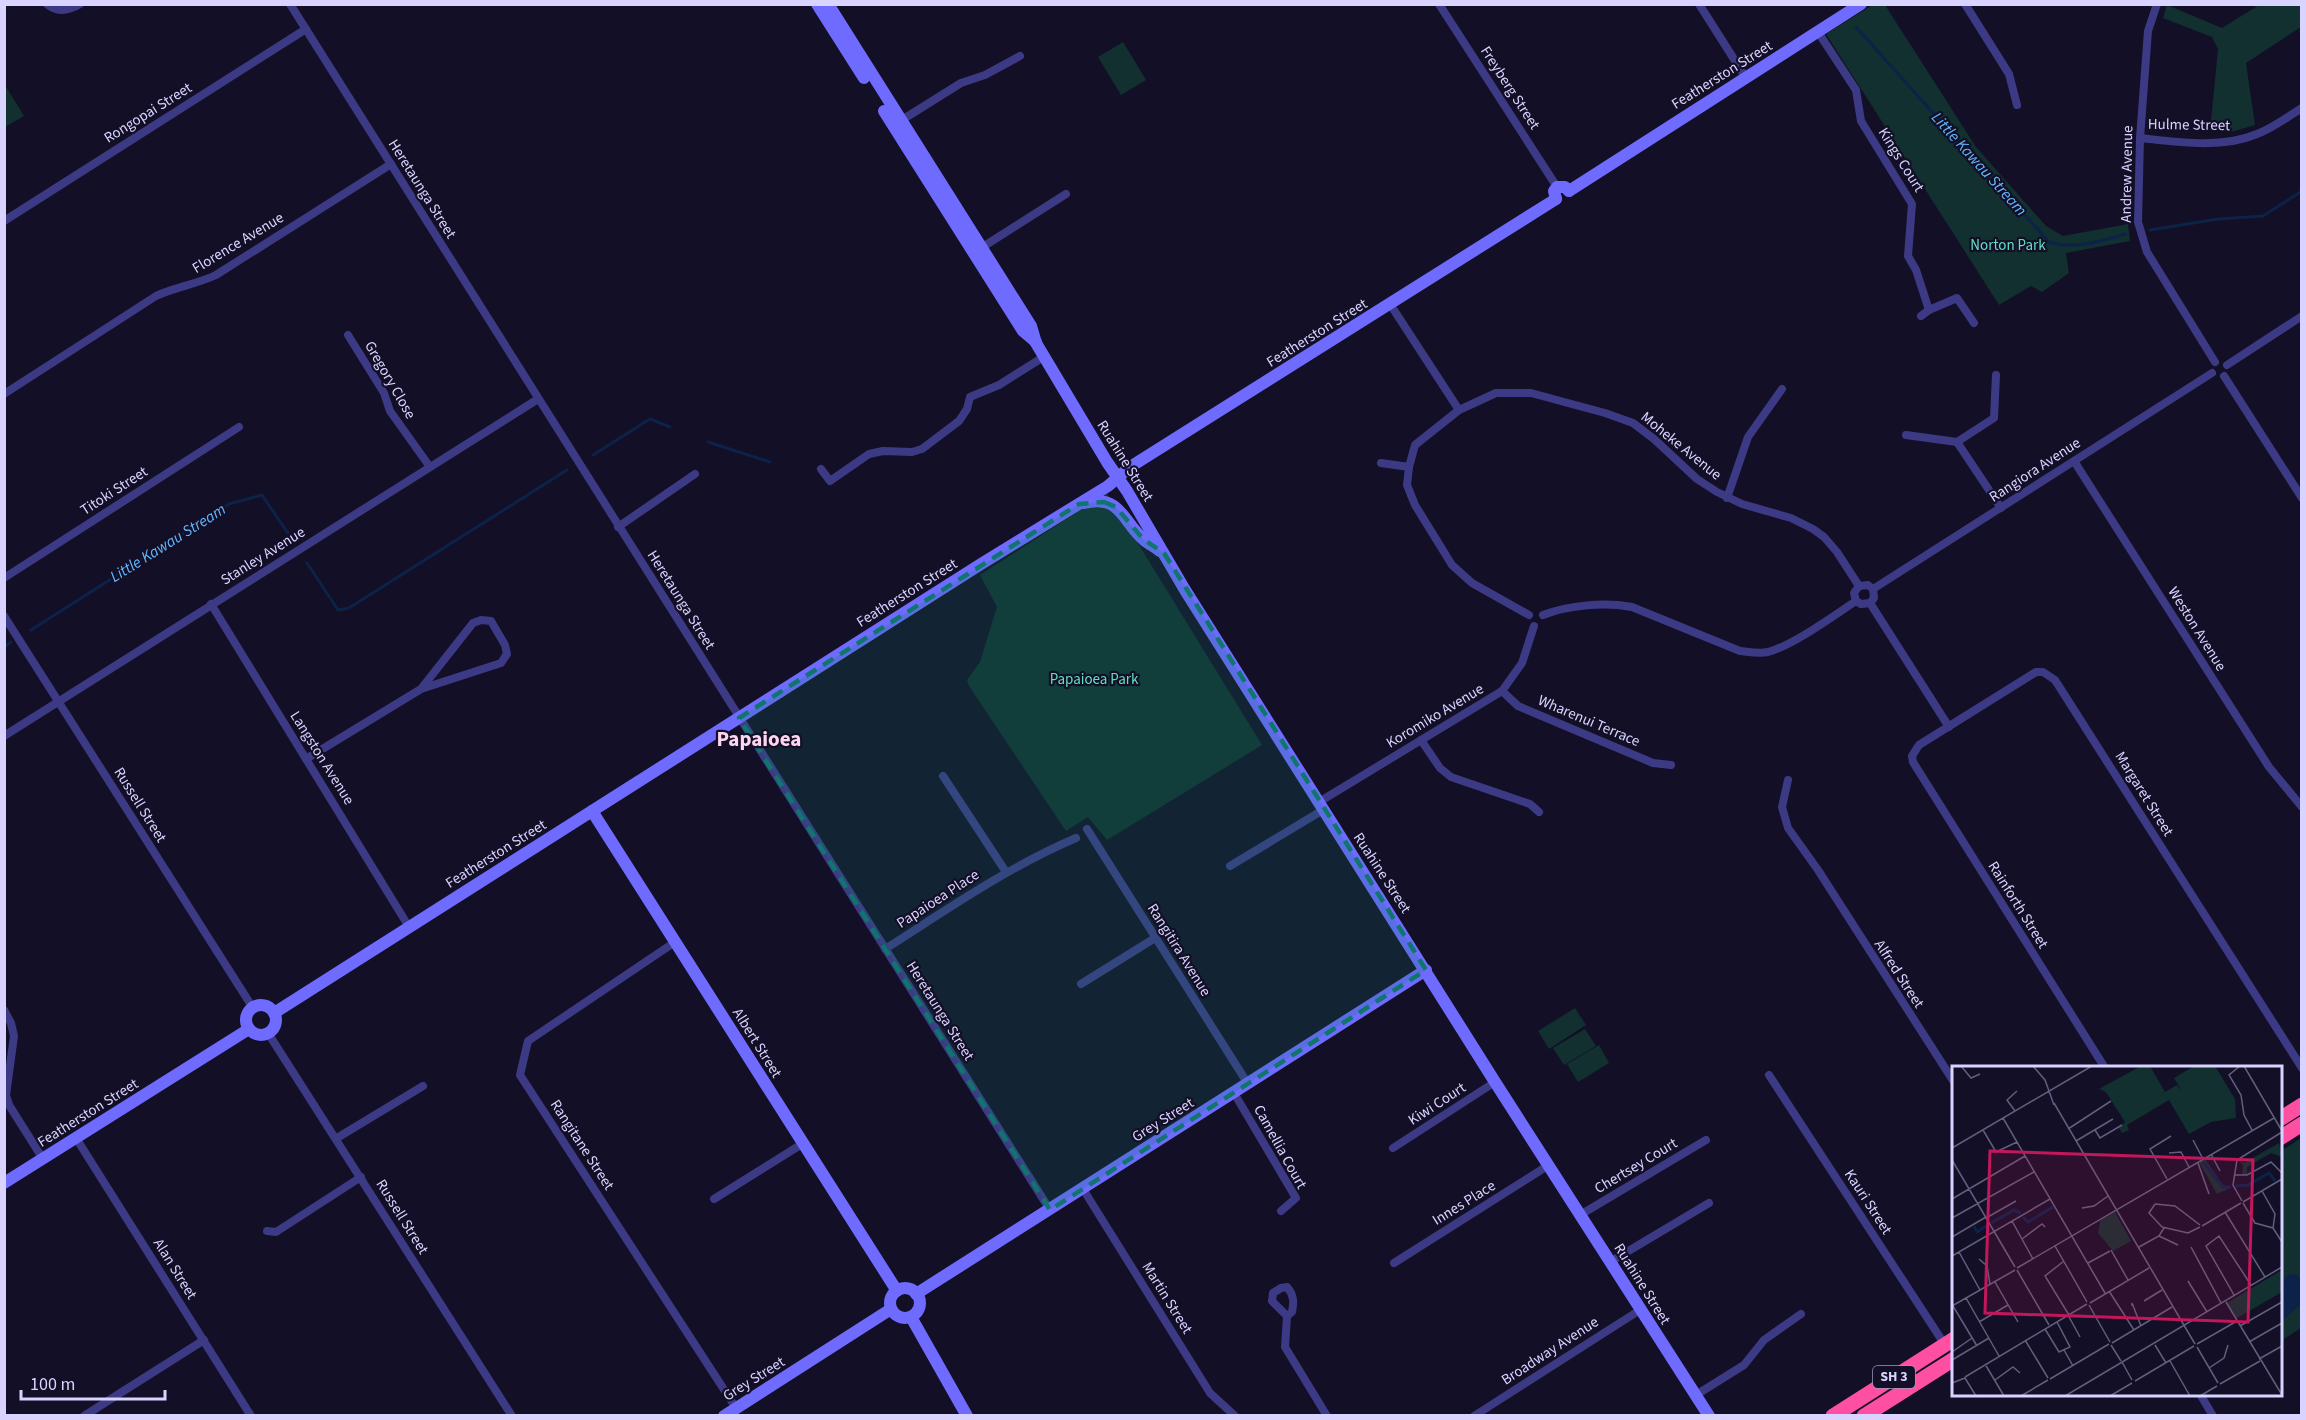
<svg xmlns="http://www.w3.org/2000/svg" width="2306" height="1420" font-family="'Source Sans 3',sans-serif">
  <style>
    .green { fill: #12302f }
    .water { fill: #0c2248 }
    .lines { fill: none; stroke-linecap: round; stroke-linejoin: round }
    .stream { stroke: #0c2248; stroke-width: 3 }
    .street { stroke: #3d3a85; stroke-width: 8 }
    .secondary { stroke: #6f6bff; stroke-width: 12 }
    .highway { stroke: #ff4fa3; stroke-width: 15 }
    .marked { fill: #0f766e; fill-opacity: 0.2; stroke: #0f766e; stroke-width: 4.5; stroke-dasharray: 12 8; stroke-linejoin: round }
    .labels { text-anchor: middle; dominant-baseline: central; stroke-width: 4.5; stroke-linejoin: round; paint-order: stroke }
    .shield { fill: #130f26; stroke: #9e99be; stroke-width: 1.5 }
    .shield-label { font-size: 14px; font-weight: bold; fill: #d9d4ff }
    .street-label { font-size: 15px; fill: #d9d4ff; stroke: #130f26 }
    .park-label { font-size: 15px; fill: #5fe0c0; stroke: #130f26 }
    .water-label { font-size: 16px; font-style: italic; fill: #62b6ff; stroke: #130f26 }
    .district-label { font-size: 21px; font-weight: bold; fill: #ffd6f0; stroke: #130f26 }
    .inset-river { fill: none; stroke: #0c2248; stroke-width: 3 }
    .inset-road { fill: none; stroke: #625e7d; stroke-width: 1.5 }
    .view { fill: #c2185b; fill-opacity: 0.15; stroke: #c2185b; stroke-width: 3 }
    .inset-edge { fill: none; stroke: #d9d4ff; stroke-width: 3 }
  </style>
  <rect width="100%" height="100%" fill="#130f26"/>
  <g class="green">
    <polygon points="1874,4 1885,5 1976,147 2046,226 2063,236 2128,224 2130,241 2066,253 2069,273 2042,292 2031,286 1999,305 1826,34"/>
    <polygon points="2167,5 2222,28 2259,5 2301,5 2301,27 2246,63 2255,125 2231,132 2210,131 2218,49 2212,37 2163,18"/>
    <polygon points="1123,42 1146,80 1121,95 1098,57"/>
    <polygon points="5,85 24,116 5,127 4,127"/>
    <polygon points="1107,493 1262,745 1107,840 1088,817 1066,831 969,686 967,680 980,662 997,607 980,575"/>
    <polygon points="1575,1008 1586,1025 1549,1049 1538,1031"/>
    <polygon points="1585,1029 1596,1046 1564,1065 1553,1048"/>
    <polygon points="1599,1045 1609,1063 1578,1082 1567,1064"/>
    <polygon points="2301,1138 2301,1328 2281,1341 2281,1151"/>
  </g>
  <polygon class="water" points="2289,1274 2297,1275 2301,1280 2301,1304 2281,1322 2281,1282"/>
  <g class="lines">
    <g class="stream">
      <path d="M1856,27L2049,242C2076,250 2100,241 2126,234"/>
      <polyline points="2150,230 2218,219 2263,216 2302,191"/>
      <polyline points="708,442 770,462"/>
      <polyline points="593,455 650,419 670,427"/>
      <polyline points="307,563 338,610 349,608 567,470"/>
      <polyline points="31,630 229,504 262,495 294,542"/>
      <polyline points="4,647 11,642"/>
    </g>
    <g class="street">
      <path d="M47,4C57,13 68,11 80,4"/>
      <polyline points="290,4 1050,1210"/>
      <polyline points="1439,4 1557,187"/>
      <polyline points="1699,4 1746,78"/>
      <polyline points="1965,4 2009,74 2017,105"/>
      <polyline points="2157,4 2148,31 2140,138 2138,222 2147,252 2215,362"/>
      <polyline points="1818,32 1856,90 1861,121 1912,204 1908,256 1916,270 1929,310"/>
      <polyline points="897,123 961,83 985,75 1020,56"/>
      <path d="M2140,138C2177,142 2222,149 2257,134C2273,128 2287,117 2302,108"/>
      <polyline points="4,221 306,29"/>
      <polyline points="981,248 1066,194"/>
      <polyline points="1390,304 1459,410"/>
      <polyline points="1921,316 1929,310 1957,298 1974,323"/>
      <polyline points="348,335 384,393 390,411 430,467"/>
      <polyline points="2227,365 2302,316"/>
      <polyline points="2224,376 2302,498"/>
      <path d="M4,394L156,296C176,287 197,284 216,275L391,164"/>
      <polyline points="1906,435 1957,442 1994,418 1996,375"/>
      <polyline points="1957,442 2001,508"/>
      <polyline points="2074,461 2269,767 2302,807"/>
      <polyline points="1381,463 1409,467"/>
      <polyline points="821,469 830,481 869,454 883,451 912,452 922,449 959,421 967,409 970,397 999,385 1045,356"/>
      <polyline points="1727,498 1748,437 1782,389"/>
      <polyline points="618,527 695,474"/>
      <polyline points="4,578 239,427"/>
      <polyline points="1859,586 1854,593 1856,601 1861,604 1870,603"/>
      <polyline points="1859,586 1868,585 1873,589 1874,598 1870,603"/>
      <polyline points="1873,589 2212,373"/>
      <polyline points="1870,603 1949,727"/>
      <polyline points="211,604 409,927"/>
      <polyline points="1529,615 1472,583 1452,565 1415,505 1407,485 1409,467 1415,445 1459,410 1496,393 1531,393 1605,413 1633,423 1654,439 1697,479 1717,492 1742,504 1791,518 1813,529 1824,537 1837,552 1859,586"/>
      <path d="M1543,615C1569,605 1604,602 1632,607L1740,651C1750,652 1759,654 1768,652C1794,645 1833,616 1856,601"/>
      <polyline points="4,616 253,1008"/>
      <polyline points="1502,691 1518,706 1653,763 1671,765"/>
      <polyline points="4,736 538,399"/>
      <polyline points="1421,740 1440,768 1451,777 1530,804 1539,812"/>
      <polyline points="306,759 421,689 473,623 481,620 491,621 505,645 507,654 501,663 421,689"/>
      <polyline points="943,776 1006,872"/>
      <polyline points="1788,780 1782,807 1788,828 1818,870 1954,1082"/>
      <polyline points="1319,802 1502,691 1522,663 1534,626"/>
      <polyline points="1087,829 1248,1084"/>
      <polyline points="1230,866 1323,810"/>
      <polyline points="675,942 528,1041 520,1075 736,1408"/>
      <path d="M885,949C948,909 1008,867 1076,838"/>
      <polyline points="1081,984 1155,938"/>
      <polyline points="4,1010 11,1023 14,1036 6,1095 9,1105 43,1159"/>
      <polyline points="268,1033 512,1416"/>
      <polyline points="2105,1068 1913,762 1912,756 1919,745 2036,672 2043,672 2055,680 2302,1068"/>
      <polyline points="1769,1075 1945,1345"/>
      <polyline points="1234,1093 1296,1198 1281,1211"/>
      <polyline points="76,1138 251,1416"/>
      <polyline points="337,1138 423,1086"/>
      <polyline points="1393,1148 1495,1082"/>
      <polyline points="1083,1189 1210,1393 1235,1416"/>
      <polyline points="714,1199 802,1144"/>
      <polyline points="1580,1215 1706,1140"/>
      <polyline points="267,1231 276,1232 361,1177"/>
      <polyline points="1610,1262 1709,1203"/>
      <polyline points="1394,1263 1549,1165"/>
      <path d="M1287,1316L1272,1301L1273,1293L1281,1288L1287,1287C1294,1295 1294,1302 1292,1312L1287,1316L1285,1347L1327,1416"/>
      <polyline points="2200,1394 2213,1416"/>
      <polyline points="1696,1395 1744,1365 1764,1340 1801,1314"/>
      <polyline points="84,1416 204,1340"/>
      <polyline points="1474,1416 1640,1310"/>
    </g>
    <g class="secondary">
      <polyline points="817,4 864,78"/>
      <polyline points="828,4 1031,326 1036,343 1107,462 1127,491 1185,590 1495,1082 1709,1416"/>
      <polyline points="884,111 1023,331 1036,342"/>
      <polyline points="1569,191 1861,4"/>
      <polyline points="1556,199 1554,191 1557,187 1565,187 1569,191"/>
      <path d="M1084,503C1121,494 1122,521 1144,540C1149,544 1155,547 1160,551"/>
      <polyline points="592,811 897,1291"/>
      <circle cx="261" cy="1020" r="15"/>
      <polyline points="274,1013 981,564 1108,486 1130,467 1556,199"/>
      <polyline points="4,1183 249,1029"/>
      <circle cx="905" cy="1303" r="15"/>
      <polyline points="916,1294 1426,970"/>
      <polyline points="911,1317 967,1416"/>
      <polyline points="724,1416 891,1309"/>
    </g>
    <g class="highway">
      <polyline points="2280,1119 2302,1105"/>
      <polyline points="2280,1138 2302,1124"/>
      <polyline points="1833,1416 1954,1339"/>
      <polyline points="1864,1416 1954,1359"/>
    </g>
  </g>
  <path class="marked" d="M1104,502L1116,507L1143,539L1164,553L1426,970L1050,1210L739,718L1079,504Z"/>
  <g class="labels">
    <rect class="shield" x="1873" y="1366" width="42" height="22" rx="4.5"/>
    <g class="shield-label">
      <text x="1894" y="1377">SH 3</text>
    </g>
    <g class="street-label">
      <text transform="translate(1722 75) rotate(-32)">Featherston Street</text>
      <text transform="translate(1510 88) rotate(57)">Freyberg Street</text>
      <text transform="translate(148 113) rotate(-32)">Rongopai Street</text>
      <text transform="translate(2189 125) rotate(1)">Hulme Street</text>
      <text transform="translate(1901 160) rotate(58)">Kings Court</text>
      <text transform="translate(2127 174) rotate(-89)">Andrew Avenue</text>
      <text transform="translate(422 189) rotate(58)">Heretaunga Street</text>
      <text transform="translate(238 243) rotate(-31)">Florence Avenue</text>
      <text transform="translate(1317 333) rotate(-32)">Featherston Street</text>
      <text transform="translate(390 380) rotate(60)">Gregory Close</text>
      <text transform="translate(1681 446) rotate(39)">Moheke Avenue</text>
      <text transform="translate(1125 461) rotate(58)">Ruahine Street</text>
      <text transform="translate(2035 470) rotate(-33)">Rangiora Avenue</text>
      <text transform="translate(114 491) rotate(-33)">Titoki Street</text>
      <text transform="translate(263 556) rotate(-32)">Stanley Avenue</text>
      <text transform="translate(907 593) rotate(-32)">Featherston Street</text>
      <text transform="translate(681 600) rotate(58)">Heretaunga Street</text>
      <text transform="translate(2197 629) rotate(58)">Weston Avenue</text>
      <text transform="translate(1435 716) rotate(-31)">Koromiko Avenue</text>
      <text transform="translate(1589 721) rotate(23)">Wharenui Terrace</text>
      <text transform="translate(322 758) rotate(58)">Langston Avenue</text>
      <text transform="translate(2144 794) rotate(58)">Margaret Street</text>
      <text transform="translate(140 805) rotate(58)">Russell Street</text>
      <text transform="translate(496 854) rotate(-32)">Featherston Street</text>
      <text transform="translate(1382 873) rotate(57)">Ruahine Street</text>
      <text transform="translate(938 899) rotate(-33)">Papaioea Place</text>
      <text transform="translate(2018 905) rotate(58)">Rainforth Street</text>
      <text transform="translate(1179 950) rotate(58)">Rangitira Avenue</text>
      <text transform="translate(1899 974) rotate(57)">Alfred Street</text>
      <text transform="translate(940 1011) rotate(58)">Heretaunga Street</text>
      <text transform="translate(757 1043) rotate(58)">Albert Street</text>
      <text transform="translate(1437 1104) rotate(-33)">Kiwi Court</text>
      <text transform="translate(88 1113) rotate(-32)">Featherston Street</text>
      <text transform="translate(1163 1120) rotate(-32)">Grey Street</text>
      <text transform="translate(582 1145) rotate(57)">Rangitane Street</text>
      <text transform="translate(1280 1147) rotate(61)">Camellia Court</text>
      <text transform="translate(1636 1166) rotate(-31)">Chertsey Court</text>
      <text transform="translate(1868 1202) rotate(57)">Kauri Street</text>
      <text transform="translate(1464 1203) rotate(-32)">Innes Place</text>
      <text transform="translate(402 1217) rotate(58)">Russell Street</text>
      <text transform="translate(175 1269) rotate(58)">Alan Street</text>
      <text transform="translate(1642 1284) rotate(58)">Ruahine Street</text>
      <text transform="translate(1167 1298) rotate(58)">Martin Street</text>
      <text transform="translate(1550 1351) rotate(-33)">Broadway Avenue</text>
      <text transform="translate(754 1379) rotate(-32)">Grey Street</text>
    </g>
    <g class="park-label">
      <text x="2008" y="245">Norton Park</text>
      <text x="1094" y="679">Papaioea Park</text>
    </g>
    <g class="water-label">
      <text transform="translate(1979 164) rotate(48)">Little Kawau Stream</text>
      <text transform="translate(168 543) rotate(-32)">Little Kawau Stream</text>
    </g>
    <g class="district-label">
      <text x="759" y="739">Papaioea</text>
    </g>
  </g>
  <g transform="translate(1952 1066)">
    <rect width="330" height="330" fill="#130f26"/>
    <path d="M189,0H198L213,26L225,19L230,25L222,12L242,0H263L283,33L284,52L259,56L237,68L217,34L175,59L177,64L170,67L167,62L173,56L154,26L147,23ZM327,77L330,91L319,87L295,101V108L290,109L291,99L286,94L292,97ZM253,93L271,119L280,121L265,128L247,96ZM163,146L179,175L161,185L146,167L148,155ZM330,204V226L285,252L275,237Z" fill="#12302f"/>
    <path class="inset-river" d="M251,96L271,121H279M283,120L296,119L317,107L323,115M71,151L76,156L101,141M39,157L62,144L69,147M22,160L25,166L36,159"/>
    <path class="inset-road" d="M9,0L19,12L28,8M81,0L93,14L102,39M288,0L277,9L289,29L292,49L300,64M292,0L330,65M102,37L233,261M63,45L55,34L65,25M51,52L153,227M116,63L159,35M31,64L44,86L65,76M143,64L148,72L170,59M241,74L251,93M124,75L161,53M0,82L140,0M217,87L229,86L237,101M259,88L268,105M0,94L63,201M246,97L257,128M282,109H295L319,96L330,107M215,113L198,83L219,70M310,125L323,148L321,162M0,133L73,90M290,135L281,119L285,94L330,66M291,136L330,113M291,137L303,157L321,162L330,176M203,138L223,140L248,159M203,138L197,147L210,161M130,142L142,140L156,130M273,146L313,211M0,152L82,106M34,152L64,135M60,155L81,193M250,160L289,137M210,161L236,167L248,161M207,170L226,179M0,171L34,151M70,173L90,158L93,161M103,180L135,236M187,181L207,170L212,162M239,181L269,237M159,184L176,214M7,186L28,224M0,190L98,133M27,193L35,200L38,218M112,195L93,210L117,249M136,197L158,185M65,202L322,52M65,204L97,259M236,215L255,246M43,216L66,256M157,225L182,264M282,229L254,180L267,170L299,219M14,232L47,290M192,235L210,224M274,236L330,329M138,237L197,202M137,239L158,276M0,240L63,204M1,240L25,280M180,240V237L189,260M116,249L128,271M27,256L56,239M288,260L330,236M233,261L243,278M93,263L107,286L118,281L105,256M73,274L96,312M297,276L330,257M160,277L220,241M245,278L285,255M159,279L169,295M203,279L214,297M245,281L266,317M112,284L121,300M0,286L20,272M307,293L330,280M0,294L37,272M218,295L238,330M170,296L180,314M33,298L52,330M257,302L272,292L276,279M13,311L135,238M98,313L157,278M43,314L61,301L68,307M183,315L242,280M0,317L13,312L24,330M268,318L308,295M69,330L96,314M113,330L330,201M158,330L180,317M248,330L265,320"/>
    <path class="view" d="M38,85L301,94L296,256L33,247Z"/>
    <rect width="330" height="330" class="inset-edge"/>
  </g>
  <rect width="2306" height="1420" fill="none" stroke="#d9d4ff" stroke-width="12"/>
  <path d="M21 1390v9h144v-9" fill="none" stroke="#d9d4ff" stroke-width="3"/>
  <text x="30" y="1390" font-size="18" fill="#d9d4ff" stroke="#130f26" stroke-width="4.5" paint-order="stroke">100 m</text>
</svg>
